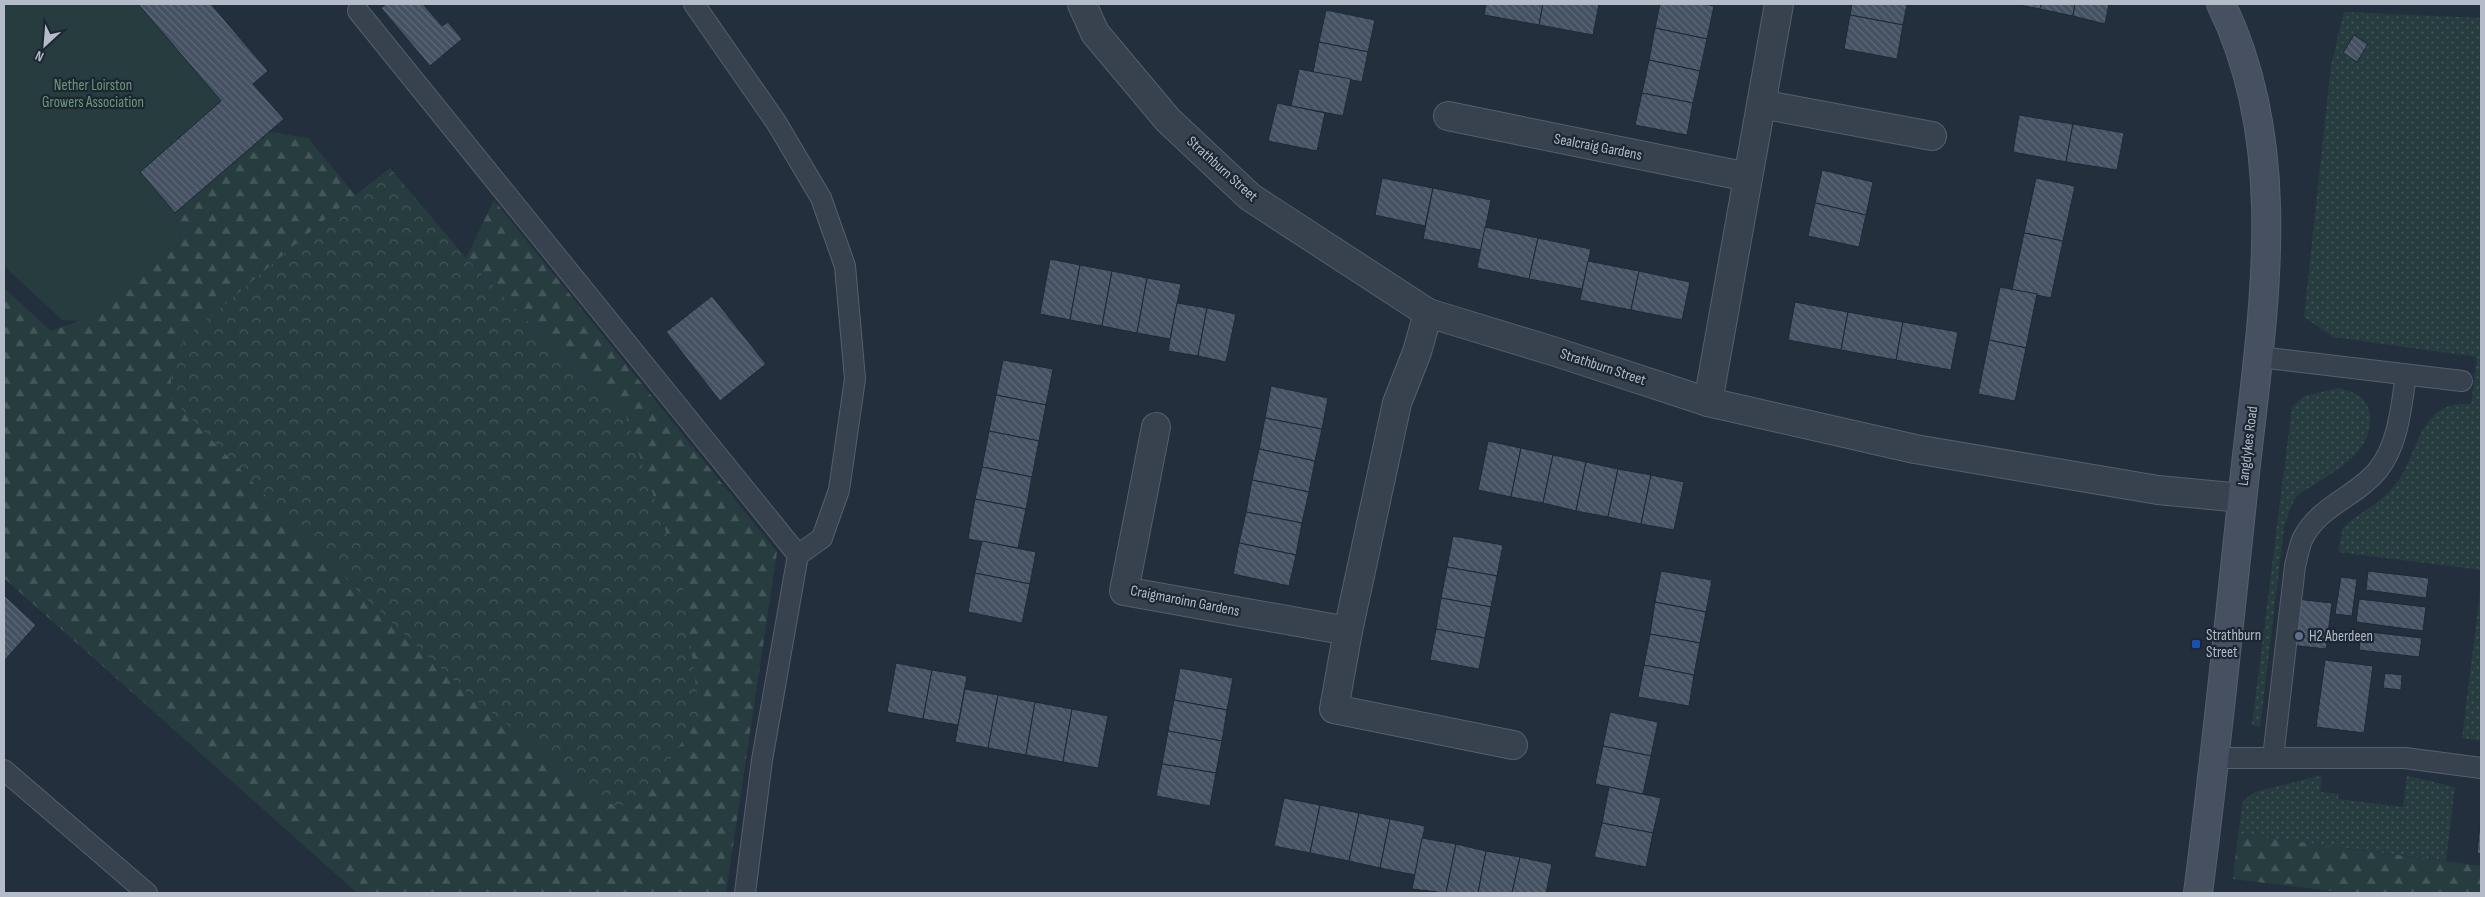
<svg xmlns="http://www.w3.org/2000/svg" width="2485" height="897" font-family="'Sofia Sans Condensed',sans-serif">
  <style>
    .grass { fill: url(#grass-dots) }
    .forest { fill: url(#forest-firs) }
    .park { fill: url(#park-crowns) }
    .garden { fill: #263c3f }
    .building { fill: url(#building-back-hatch); stroke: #1f2835 }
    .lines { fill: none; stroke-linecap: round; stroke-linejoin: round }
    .lane-casing { stroke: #565f6c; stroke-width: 22 }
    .street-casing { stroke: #565f6c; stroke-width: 30 }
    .secondary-casing { stroke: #565f6c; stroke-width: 30 }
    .lane { stroke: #38414e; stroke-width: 20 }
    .street { stroke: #38414e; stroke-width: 28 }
    .secondary { stroke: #465061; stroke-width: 28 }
    .service-dot { fill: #5c6f8a; stroke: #1d2633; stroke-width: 2 }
    .transit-dot { fill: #1a4fb4; stroke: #1d2633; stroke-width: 2 }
    .labels { text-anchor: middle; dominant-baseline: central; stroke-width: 4.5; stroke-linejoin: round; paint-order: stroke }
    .park-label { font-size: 15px; fill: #6b9a76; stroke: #1d2633 }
    .street-label { font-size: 15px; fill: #b4bcc9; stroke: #1d2633 }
    .poi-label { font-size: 15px; fill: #b4bcc9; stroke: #1d2633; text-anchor: start }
  </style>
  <defs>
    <pattern id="grass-dots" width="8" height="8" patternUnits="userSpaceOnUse" patternTransform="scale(1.25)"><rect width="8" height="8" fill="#263c3f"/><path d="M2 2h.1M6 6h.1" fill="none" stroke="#435659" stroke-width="1.8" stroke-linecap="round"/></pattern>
    <pattern id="forest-firs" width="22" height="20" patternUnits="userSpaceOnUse" patternTransform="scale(1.25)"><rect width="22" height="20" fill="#263c3f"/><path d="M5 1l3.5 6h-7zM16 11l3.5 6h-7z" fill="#435659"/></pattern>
    <pattern id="park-crowns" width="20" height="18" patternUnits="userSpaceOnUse" patternTransform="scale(1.25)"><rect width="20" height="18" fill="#263c3f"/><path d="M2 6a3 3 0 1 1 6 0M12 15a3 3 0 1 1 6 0" fill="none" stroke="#435659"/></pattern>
    <pattern id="building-back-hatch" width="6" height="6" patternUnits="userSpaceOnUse" patternTransform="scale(1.25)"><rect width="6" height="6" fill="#455162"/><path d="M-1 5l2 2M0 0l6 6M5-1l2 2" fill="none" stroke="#5d6877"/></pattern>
  </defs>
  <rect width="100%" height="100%" fill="#242f3e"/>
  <g class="grass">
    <path d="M2344,12L2481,18V570L2338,552L2343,528C2357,514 2375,506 2389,492C2421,461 2413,400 2471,404L2477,357L2333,337L2304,317L2331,65Z"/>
    <path d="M2340,388C2356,393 2369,398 2370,417C2372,452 2339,468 2314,485C2309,488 2302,491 2298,495C2291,503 2287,518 2284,528L2260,727L2252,725L2292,407L2304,396Z"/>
    <polygon points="2481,585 2481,741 2462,738"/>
    <polygon points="2322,775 2320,792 2339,794 2338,799 2403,807 2407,776 2455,787 2446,861 2238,834 2243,801 2255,792"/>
  </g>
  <g class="forest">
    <polygon points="269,132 308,138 356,196 318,225 556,762 591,796 649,487 624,411 558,352 466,258 494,200 777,552 726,893 357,893 4,578 4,288 51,331 79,321 181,240 175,213"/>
    <polygon points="2238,834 2481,866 2481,893 2346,893 2233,879"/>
  </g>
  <polygon class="park" points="390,168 466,258 558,352 624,411 682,578 700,717 637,806 614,805 591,796 556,762 473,698 360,593 171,398 171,372 185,338 318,225"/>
  <polygon class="garden" points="4,4 138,4 221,101 140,172 175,213 181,240 106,305 79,321 62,320 4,266"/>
  <g class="building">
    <polygon points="138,4 211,4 268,71 253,84 284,119 175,213 140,172 221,101"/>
    <polygon points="386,4 423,4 442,26 448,22 462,39 430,66 381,8"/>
    <polygon points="1486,4 1543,4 1539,25 1484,15"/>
    <polygon points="1543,4 1599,4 1593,35 1539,25"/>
    <polygon points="1660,4 1703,4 1714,6 1707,39 1655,28"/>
    <polygon points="1852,4 1907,4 1903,25 1850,15"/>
    <polygon points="2014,4 2041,4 2040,9"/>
    <polygon points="2041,4 2075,4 2073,16 2040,9"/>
    <polygon points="2075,4 2109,4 2105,24 2073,16"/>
    <polygon points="1326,10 1375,20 1368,52 1319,42"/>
    <polygon points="1850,15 1903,25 1897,59 1844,49"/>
    <polygon points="1655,28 1707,39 1700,71 1649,60"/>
    <polygon points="2354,35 2368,44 2357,62 2343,53"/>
    <polygon points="1319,42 1368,52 1362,82 1313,72"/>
    <polygon points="1649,60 1700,71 1693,103 1642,93"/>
    <polygon points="1299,69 1351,79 1343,116 1291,106"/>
    <polygon points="1642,93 1693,103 1687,135 1635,125"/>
    <polygon points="1277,103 1325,113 1317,151 1268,141"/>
    <polygon points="2019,115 2073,124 2066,162 2013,152"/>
    <polygon points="2073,124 2124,133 2117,170 2066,162"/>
    <polygon points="1822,170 1873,182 1866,215 1815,203"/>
    <polygon points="1382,178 1433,188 1425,226 1375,215"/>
    <polygon points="2036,178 2075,186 2063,241 2024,233"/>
    <polygon points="1433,188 1491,200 1481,250 1423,239"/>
    <polygon points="1815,203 1866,215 1859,247 1808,236"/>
    <polygon points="1485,227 1538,238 1529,279 1477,268"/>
    <polygon points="2024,233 2063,241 2051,298 2012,290"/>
    <polygon points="1538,238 1591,249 1582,289 1529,279"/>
    <polygon points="1050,259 1080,265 1070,320 1040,314"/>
    <polygon points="1588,261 1639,271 1631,310 1580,300"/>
    <polygon points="1080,265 1112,271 1102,326 1070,320"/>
    <polygon points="1112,271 1147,278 1137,333 1102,326"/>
    <polygon points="1639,271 1690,282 1682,320 1631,310"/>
    <polygon points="1147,278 1181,284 1170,339 1137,333"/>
    <polygon points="2000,287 2037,294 2026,348 1989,340"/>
    <polygon points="712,296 766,364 720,401 666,332"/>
    <polygon points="1795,302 1848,312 1841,350 1788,340"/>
    <polygon points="1177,303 1207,308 1198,356 1168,351"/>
    <polygon points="1207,308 1236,314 1226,362 1198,356"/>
    <polygon points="1848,312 1903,322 1896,360 1841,350"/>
    <polygon points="1903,322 1958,332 1951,370 1896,360"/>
    <polygon points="1989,340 2026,348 2015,401 1978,394"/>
    <polygon points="1003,360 1053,369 1046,405 996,395"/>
    <polygon points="1271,386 1328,398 1322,429 1265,418"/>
    <polygon points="996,395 1046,405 1039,441 989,431"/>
    <polygon points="1265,418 1322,429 1315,461 1259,449"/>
    <polygon points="989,431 1039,441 1032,477 982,467"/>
    <polygon points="1488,441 1521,448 1511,497 1478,490"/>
    <polygon points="1521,448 1553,455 1543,503 1511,497"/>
    <polygon points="1259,449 1315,461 1309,492 1252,480"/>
    <polygon points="1553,455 1586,462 1576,511 1543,503"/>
    <polygon points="1586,462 1618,469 1608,517 1576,511"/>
    <polygon points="982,467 1032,477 1026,509 975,499"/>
    <polygon points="1618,469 1651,475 1641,524 1608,517"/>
    <polygon points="1651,475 1684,482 1674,530 1641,524"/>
    <polygon points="1252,480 1309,492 1302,523 1246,512"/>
    <polygon points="975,499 1026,509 1018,548 968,539"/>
    <polygon points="1246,512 1302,523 1296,555 1239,543"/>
    <polygon points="1453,536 1503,545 1497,576 1447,567"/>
    <polygon points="982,541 1036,552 1030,584 975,573"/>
    <polygon points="1239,543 1296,555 1289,586 1233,574"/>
    <polygon points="1447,567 1497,576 1491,607 1441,598"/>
    <polygon points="1661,571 1712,580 1706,612 1655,602"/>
    <polygon points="2368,571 2429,578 2426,598 2366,590"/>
    <polygon points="975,573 1030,584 1022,623 968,612"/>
    <polygon points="2341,577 2357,579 2352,616 2335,614"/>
    <polygon points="4,595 36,625 4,661"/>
    <polygon points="1441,598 1491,607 1485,638 1436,629"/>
    <polygon points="2287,598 2332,603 2326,649 2281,644"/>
    <polygon points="2359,599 2426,607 2423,631 2356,622"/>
    <polygon points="1655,602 1706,612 1700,643 1650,634"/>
    <polygon points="1436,629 1485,638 1479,669 1430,660"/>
    <polygon points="2361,631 2422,638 2419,657 2359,650"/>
    <polygon points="1650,634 1700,643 1694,675 1644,665"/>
    <polygon points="2325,660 2373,666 2364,733 2316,727"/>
    <polygon points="896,663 932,670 923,719 887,712"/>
    <polygon points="1644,665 1694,675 1689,706 1638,697"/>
    <polygon points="1180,668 1233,678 1227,710 1174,700"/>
    <polygon points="932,670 967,676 958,725 923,719"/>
    <polygon points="2385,673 2402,675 2401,690 2383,688"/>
    <polygon points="965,689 998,695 988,748 955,742"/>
    <polygon points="998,695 1035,702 1026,755 988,748"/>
    <polygon points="1174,700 1227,710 1222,741 1168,731"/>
    <polygon points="1035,702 1072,709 1063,762 1026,755"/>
    <polygon points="1072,709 1108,716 1098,768 1063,762"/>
    <polygon points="1610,712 1658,722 1651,756 1603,746"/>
    <polygon points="1168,731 1222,741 1216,773 1162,764"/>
    <polygon points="1603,746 1651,756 1643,794 1595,784"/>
    <polygon points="1162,764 1216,773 1210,806 1156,796"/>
    <polygon points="1609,787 1661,798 1653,833 1602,823"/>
    <polygon points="1284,798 1320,805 1310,853 1274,846"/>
    <polygon points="1320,805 1359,813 1349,861 1310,853"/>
    <polygon points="1359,813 1390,819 1380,868 1349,861"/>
    <polygon points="1390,819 1425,826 1415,875 1380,868"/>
    <polygon points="1602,823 1653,833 1646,867 1594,857"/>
    <polygon points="2480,824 2481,824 2481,854 2477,853"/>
    <polygon points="1422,838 1456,844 1446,893 1412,889"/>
    <polygon points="1456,844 1486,851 1478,893 1446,893"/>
    <polygon points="1486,851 1520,857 1512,893 1478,893"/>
    <polygon points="1520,857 1552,864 1546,893 1512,893"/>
  </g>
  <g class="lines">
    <defs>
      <g id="lane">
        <polyline points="694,4 776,122 821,198 845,266 855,379 839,490 822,538 798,555"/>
        <polyline points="358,11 798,555 762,760 745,893"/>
        <polyline points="2259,357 2462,381"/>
        <path d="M2215,758H2273L2295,566C2297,558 2299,548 2302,540C2318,506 2356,497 2378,470C2399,443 2401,407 2406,375"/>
        <polyline points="2273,758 2405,758 2481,768"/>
        <polyline points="4,770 147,893"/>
      </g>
      <g id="street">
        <polyline points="1082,4 1095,33 1168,120 1250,197 1428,313 1556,352 1708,402 1915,449 2158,490 2242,498"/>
        <polyline points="1761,104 1932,136"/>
        <polyline points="1448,116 1748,177"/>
        <polyline points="1428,313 1417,352 1397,403 1348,631 1334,709 1513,745"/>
        <polyline points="1708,402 1779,4"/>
        <polyline points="1156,427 1124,591 1348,631"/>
      </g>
      <path id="secondary" d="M2198,893C2215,763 2228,633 2242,502C2258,338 2297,159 2221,4"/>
    </defs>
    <use href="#lane" class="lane-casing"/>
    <use href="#street" class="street-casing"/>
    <use href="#secondary" class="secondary-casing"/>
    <use href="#lane" class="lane"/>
    <use href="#street" class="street"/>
    <use href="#secondary" class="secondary"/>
  </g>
  <circle class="service-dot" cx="2299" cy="636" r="5"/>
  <rect class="transit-dot" x="2191" y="639" width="10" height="10" rx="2.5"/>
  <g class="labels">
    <g class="park-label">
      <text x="93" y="85">Nether Loirston<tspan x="93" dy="17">Growers Association</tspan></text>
    </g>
    <g class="street-label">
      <text transform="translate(1598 147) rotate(11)">Sealcraig Gardens</text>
      <text transform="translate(1222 169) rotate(42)">Strathburn Street</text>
      <text transform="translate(1603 367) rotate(18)">Strathburn Street</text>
      <text transform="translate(2248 446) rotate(-83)">Langdykes Road</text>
      <text transform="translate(1185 601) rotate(11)">Craigmaroinn Gardens</text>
    </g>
    <g class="poi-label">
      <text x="2206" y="635">Strathburn<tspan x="2206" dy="17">Street</tspan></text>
      <text x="2309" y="636">H2 Aberdeen</text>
    </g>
  </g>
  <rect width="2485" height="897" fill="none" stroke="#b4bcc9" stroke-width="10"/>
  <g transform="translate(45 45) rotate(206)" stroke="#1d2633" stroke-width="4" paint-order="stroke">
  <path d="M0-4L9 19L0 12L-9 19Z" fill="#b4bcc9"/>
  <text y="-8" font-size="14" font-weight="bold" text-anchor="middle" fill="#b4bcc9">N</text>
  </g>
</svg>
